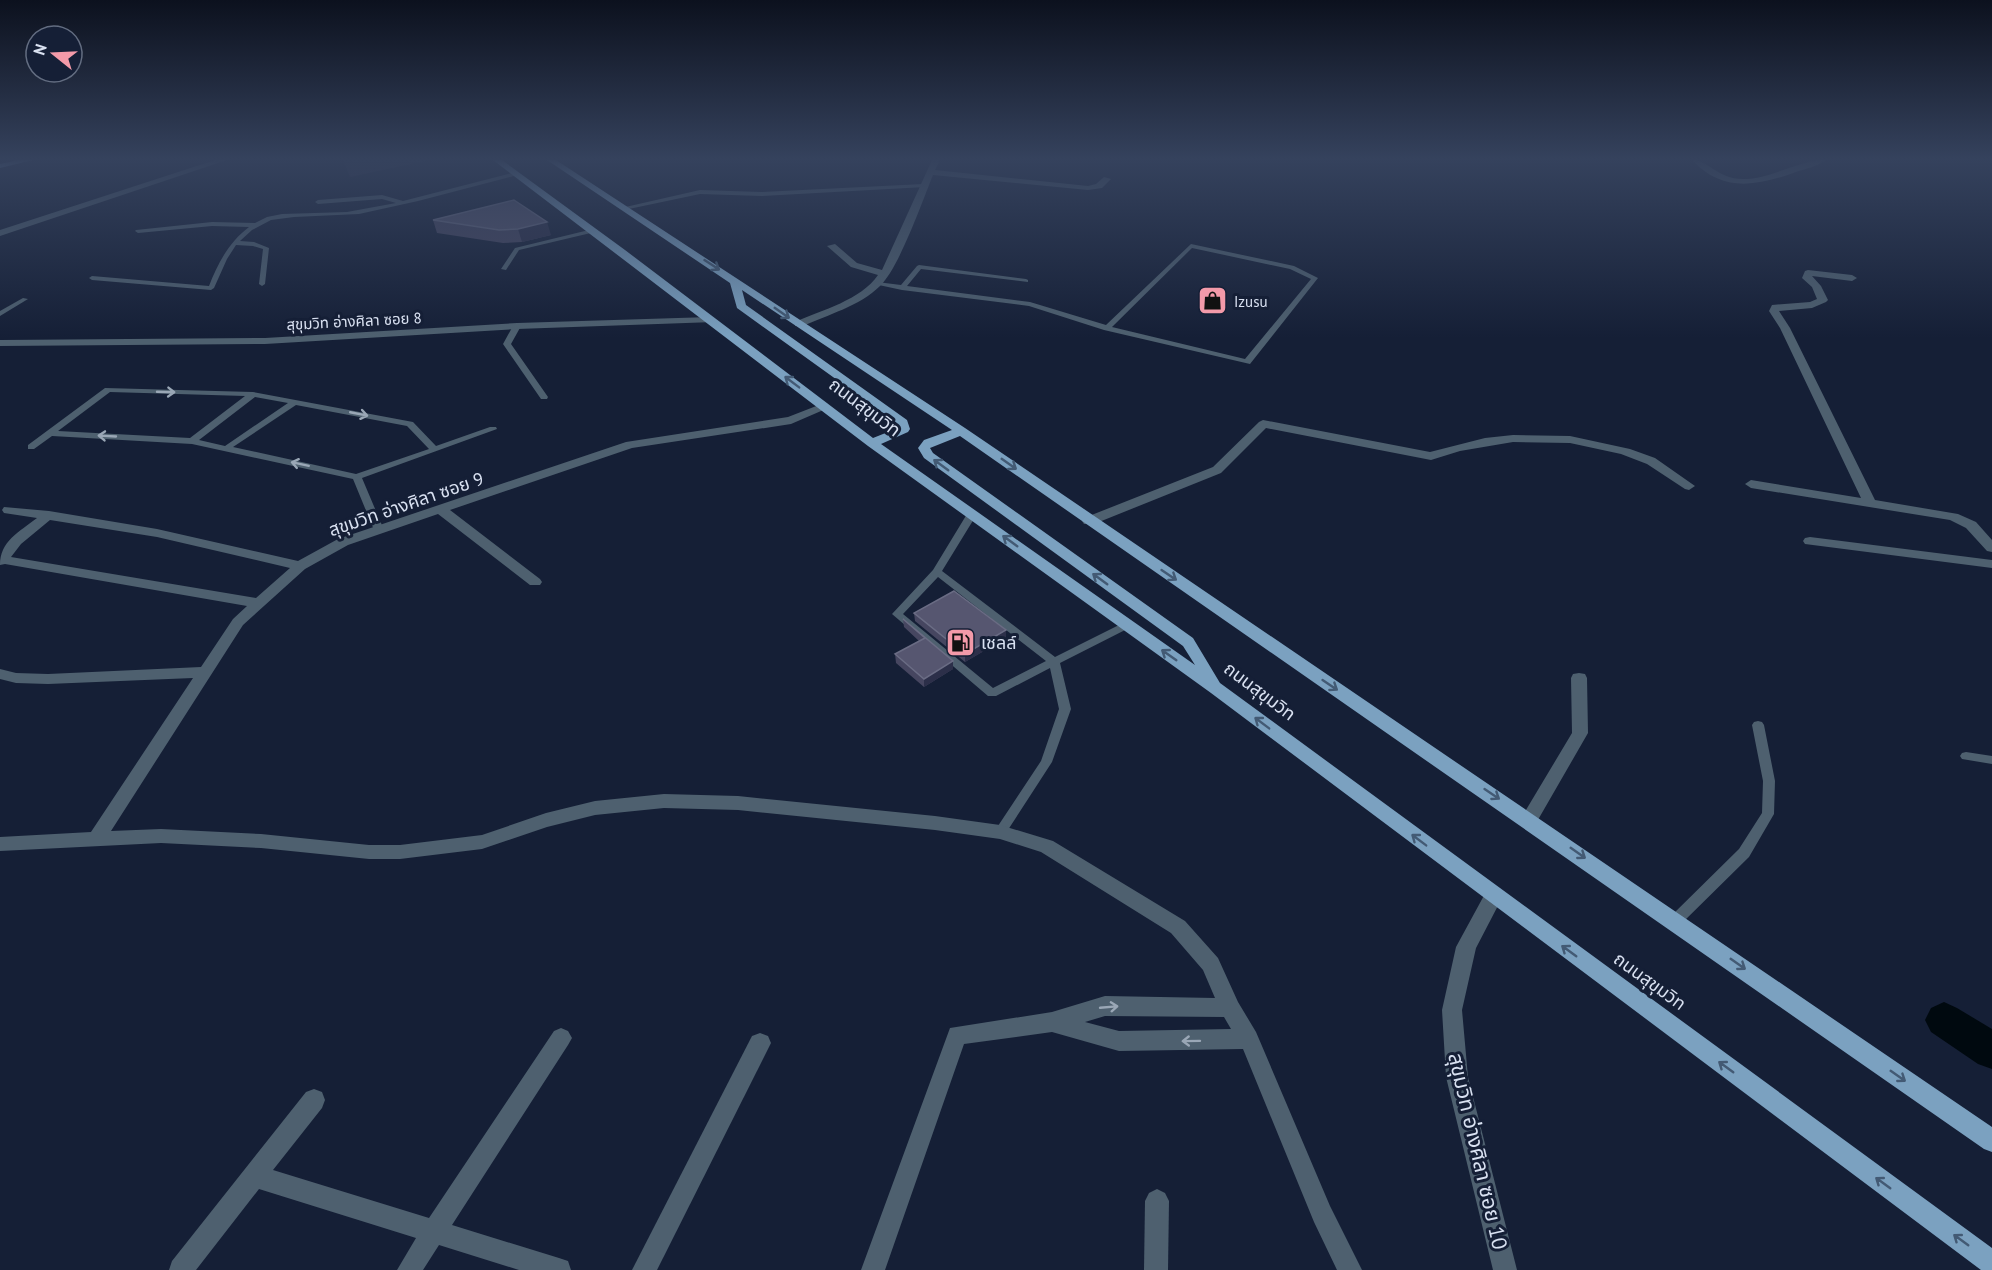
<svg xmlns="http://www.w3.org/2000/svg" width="1992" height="1270" font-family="'PT Sans','Noto Sans Thai',sans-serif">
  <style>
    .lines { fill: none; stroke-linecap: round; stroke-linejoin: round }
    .canal { fill: #00090f; fill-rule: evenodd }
    .service { fill: #4e606f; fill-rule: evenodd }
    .minor { fill: #4e606f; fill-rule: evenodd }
    .primary { fill: #7ba1c0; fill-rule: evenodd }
    .wall { fill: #464660 }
    .shaded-wall { fill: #2c2f49 }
    .building { fill: #565670; stroke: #6a6c84; stroke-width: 1.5 }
    .oneway { stroke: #435a74 }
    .oneway2 { stroke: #9aa7b6 }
    .labels { text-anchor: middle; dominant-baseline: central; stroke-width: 6; stroke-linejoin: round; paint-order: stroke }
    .far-poi-label { font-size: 15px; fill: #d9e1f1; stroke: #151f36; text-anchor: start }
    .far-street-label { font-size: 15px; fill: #d9e1f1; stroke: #151f36 }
    .street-label { font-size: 18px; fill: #d9e1f1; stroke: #151f36 }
    .poi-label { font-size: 18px; fill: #d9e1f1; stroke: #151f36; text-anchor: start }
    .near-street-label { font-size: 21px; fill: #d9e1f1; stroke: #151f36 }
  </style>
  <rect width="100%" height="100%" fill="#151f36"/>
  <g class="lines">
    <polygon class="canal" points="1944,1002 1957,1008 1992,1029 1992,1069 1978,1064 1931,1032 1925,1020 1931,1008"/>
    <g class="service">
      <path d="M516,172L518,173V175L418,201L359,214L294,217L271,220L252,230L240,241L254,242L269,248L265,284L262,286L259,284L263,249L253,246L236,245L227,259L214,288L211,290L92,280L89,278L92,276L209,286C218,263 229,242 249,227L212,226L138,233L135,231L136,230L212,222L255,223L267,217L282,214L347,212L396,203L382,199L318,204L315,202L318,200L382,195L403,201Z"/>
      <polygon points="923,184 925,185 925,187 762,196 700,194 624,210 621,208 700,190 762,192"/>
      <polygon points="593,229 596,231 595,232 519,250 506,270 501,269 515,248"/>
      <path d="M1191,244L1294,266L1318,278L1250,364L1104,330L1029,306L902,290L874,284L877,282L901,285L917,266L919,265L1026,279L1028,280V282L921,269L907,286L1030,302L1106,325ZM1192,248L1290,269L1311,279L1245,359L1112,327Z"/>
      <polygon points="23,298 28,299 0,316 0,311"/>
      <polygon points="514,324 521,326 511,344 548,397 547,399 541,399 503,344"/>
      <path d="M105,388L253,392L413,422L436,446L490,427H496L497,429L362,478L384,530L379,533L374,530L353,479L192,444L52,436L34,449H28V445ZM110,392L245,396L190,438L58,431ZM255,397L288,403L225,446L199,440ZM296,405L407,426L429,449L356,474L233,447Z"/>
      <path d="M972,511L977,514L942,571L1055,657L1123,623L1127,622L1132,625L1131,627L1060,663L1071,709L1052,762L1004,836L1000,837L996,836L994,832L1041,761L1059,709L1050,668L996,696H988L892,614L933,570L967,514ZM938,577L1046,661L993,688L903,614Z"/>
      <polygon points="1758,721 1762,722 1764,725 1775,781 1774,814 1749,857 1680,925 1675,927 1670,925 1668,921 1670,917 1739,849 1762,813 1763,781 1752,725 1754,722"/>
      <polygon points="1966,752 1992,756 1992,764 1962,759 1960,756 1962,753"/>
    </g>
    <g class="minor">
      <polygon points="215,160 227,160 0,236 0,230"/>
      <path d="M932,160H940L935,170L1088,186L1096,184L1104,177L1111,179L1102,188L1088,190L933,175C922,202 899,268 880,286C860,306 827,315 803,326H795V322C822,310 861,300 878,275L851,267L827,246L835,244L857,263L882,270Z"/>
      <path d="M1692,160C1709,160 1717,179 1743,179C1772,179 1798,160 1826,160C1818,166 1805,169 1796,172C1757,186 1723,193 1692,160Z"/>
      <polygon points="1808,270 1852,275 1857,278 1852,281 1812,276 1821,286 1828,300 1826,302 1812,308 1779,311 1790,328 1875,500 1958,514 1976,522 1992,540 1992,552 1987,551 1966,528 1950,520 1751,488 1745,484 1751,480 1861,498 1780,328 1769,311 1772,305 1810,302 1817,299 1812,287 1802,278 1805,271"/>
      <polygon points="710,317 714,318 714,322 517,329 265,344 0,346 0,340 265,338 517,323"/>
      <path d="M824,403L828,404V408L791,424L632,448L450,510L540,579L542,582L540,585H530L438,514L348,545L305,569L243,625L111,831L161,829L261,834L369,845H400L482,835L546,813L595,801L664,794L738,796L935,816L1000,825L1053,841L1185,921L1218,958L1238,1002L1256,1032L1330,1206L1362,1270H1337L1314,1222L1243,1049L1119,1051L1052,1032L964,1044L885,1270H861L950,1028L1052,1012L1105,996L1215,998L1203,970L1171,933L1041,852L1000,839L935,830L738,810L664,808L595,815L547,827L482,849L400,859H369L261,848L161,843L0,851V837L91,832L193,678L48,684L16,683L0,679V669L16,673L48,674L201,667L233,619L247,606L5,564L0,565C0,541 19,532 37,518L4,513L2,510L4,507L49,511L157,529L298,561L338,539L626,442L788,417ZM50,520L157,537L290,568L256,598L11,557L21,544ZM1105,1016L1224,1017L1231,1029L1119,1031L1085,1022Z"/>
      <polygon points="1263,420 1430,452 1485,438 1513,435 1570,436 1630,449 1655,458 1695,486 1689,490 1685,489 1647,464 1621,454 1570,443 1513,442 1460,451 1431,460 1266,428 1221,473 1094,524 1084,524 1082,521 1084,518 1213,467 1259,422"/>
      <polygon points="1810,537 1992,560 1992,568 1805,544 1803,541 1805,538"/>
      <polygon points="1579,673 1585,674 1587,678 1588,733 1535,825 1529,827 1523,825 1520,820 1523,815 1572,733 1571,678 1573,674"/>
      <polygon points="1494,888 1501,890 1503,896 1476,948 1462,1010 1468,1077 1517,1270 1493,1270 1446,1077 1442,1010 1456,947 1487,890"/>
      <polygon points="561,1028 568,1031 572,1038 568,1045 452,1225 559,1258 568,1261 571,1270 519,1270 439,1245 423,1270 397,1270 416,1238 259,1189 196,1270 169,1270 172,1261 306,1092 314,1089 322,1092 325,1100 322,1108 273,1170 429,1218 554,1031"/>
      <polygon points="760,1033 768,1036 771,1043 657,1270 632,1270 752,1036"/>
      <polygon points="1157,1189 1165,1193 1169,1201 1168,1270 1144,1270 1145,1201 1149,1193"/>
    </g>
    <g class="primary">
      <polygon points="18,160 33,160 0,168 0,164"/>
      <path d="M493,160H502L625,250L873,438L898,428L897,423L737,308L730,283L547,160H556L965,428L1992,1127V1152L1984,1149L960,436L930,448L933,453L1193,638L1220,683L1992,1248V1270H1981L1211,693L868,446ZM742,290L952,430L924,440L918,448L924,458L1183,646L1195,665L881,444L908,432L910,429L907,420L746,305Z"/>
    </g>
  </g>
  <g class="wall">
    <polygon points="514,200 551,235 522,242 503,243 437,233 433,220"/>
    <polygon points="914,613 1006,630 1006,638 965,662 915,621"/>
    <polygon points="903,619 953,661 953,669 924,687 896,663 895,654 919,641 904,627"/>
  </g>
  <g class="shaded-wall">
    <polygon points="343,160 430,160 350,177"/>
    <polygon points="547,222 551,235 522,242 518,229"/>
    <polygon points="1006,630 1006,638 965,662 965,654"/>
    <polygon points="953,661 953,669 924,687 924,679"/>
  </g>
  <g class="building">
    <polygon points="514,200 547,222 518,229 499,230 433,220"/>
    <polygon points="954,591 1006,630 965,654 914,613"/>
    <polygon points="903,619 953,661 924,679 895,654 925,638"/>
  </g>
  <defs><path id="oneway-shaft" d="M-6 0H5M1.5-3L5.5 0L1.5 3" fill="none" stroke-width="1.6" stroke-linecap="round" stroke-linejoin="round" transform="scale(1.5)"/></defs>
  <g class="oneway">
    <use href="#oneway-shaft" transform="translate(712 265) rotate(33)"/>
    <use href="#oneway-shaft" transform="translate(782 313) rotate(35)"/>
    <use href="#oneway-shaft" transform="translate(792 382) rotate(-143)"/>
    <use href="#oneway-shaft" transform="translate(1009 464) rotate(35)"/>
    <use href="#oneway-shaft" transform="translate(941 465) rotate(-144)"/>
    <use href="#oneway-shaft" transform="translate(1010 541) rotate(-144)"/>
    <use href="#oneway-shaft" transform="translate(1169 575) rotate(34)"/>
    <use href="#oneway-shaft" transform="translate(1100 579) rotate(-144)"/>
    <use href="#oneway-shaft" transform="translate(1169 655) rotate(-145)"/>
    <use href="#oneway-shaft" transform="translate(1330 685) rotate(34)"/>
    <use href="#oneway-shaft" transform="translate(1262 723) rotate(-143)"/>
    <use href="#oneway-shaft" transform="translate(1492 794) rotate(34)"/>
    <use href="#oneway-shaft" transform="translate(1419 840) rotate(-143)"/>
    <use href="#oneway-shaft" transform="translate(1578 853) rotate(35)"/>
    <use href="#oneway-shaft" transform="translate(1569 951) rotate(-144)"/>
    <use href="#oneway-shaft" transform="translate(1738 964) rotate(35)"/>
    <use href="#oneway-shaft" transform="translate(1726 1067) rotate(-144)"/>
    <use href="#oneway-shaft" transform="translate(1898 1076) rotate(35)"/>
    <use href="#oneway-shaft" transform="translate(1883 1183) rotate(-144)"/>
    <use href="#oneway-shaft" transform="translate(1961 1240) rotate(-144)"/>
  </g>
  <g class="oneway2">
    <use href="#oneway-shaft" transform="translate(166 392) rotate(2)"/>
    <use href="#oneway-shaft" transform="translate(359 414) rotate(11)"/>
    <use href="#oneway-shaft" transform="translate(107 436) rotate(-177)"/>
    <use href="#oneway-shaft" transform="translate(300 464) rotate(-168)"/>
    <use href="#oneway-shaft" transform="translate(1109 1007) rotate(-5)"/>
    <use href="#oneway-shaft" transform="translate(1191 1041) rotate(179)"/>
  </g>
  <linearGradient id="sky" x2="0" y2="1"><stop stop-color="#0c111e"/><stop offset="0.47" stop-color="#35425d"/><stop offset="1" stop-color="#35425d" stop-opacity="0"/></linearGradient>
  <rect width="1992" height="338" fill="url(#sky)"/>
  <defs>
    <symbol id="shop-square" viewBox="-11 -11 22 22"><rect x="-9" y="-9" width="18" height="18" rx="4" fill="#f39aa9" stroke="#151f36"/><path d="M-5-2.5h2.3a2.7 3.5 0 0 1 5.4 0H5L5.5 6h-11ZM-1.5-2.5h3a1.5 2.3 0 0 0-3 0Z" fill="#111"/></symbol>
    <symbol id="fuel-square" viewBox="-11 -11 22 22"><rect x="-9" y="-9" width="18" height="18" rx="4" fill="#f39aa9" stroke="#151f36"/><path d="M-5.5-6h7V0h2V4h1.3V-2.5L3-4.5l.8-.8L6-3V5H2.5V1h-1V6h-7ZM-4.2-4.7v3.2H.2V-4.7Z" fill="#111"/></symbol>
  </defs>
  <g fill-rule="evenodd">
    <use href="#shop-square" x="1196" y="284" width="33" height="33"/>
    <use href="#fuel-square" x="944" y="626" width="33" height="33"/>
  </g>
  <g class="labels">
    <g class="far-poi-label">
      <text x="1234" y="301">Izusu</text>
    </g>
    <g class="far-street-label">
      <text transform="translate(354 321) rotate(-3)">สุขุมวิท อ่างศิลา ซอย 8</text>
    </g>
    <g class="street-label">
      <text transform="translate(865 407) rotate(37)">ถนนสุขุมวิท</text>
      <text transform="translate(406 504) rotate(-19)">สุขุมวิท อ่างศิลา ซอย 9</text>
      <text transform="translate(1260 691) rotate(37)">ถนนสุขุมวิท</text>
      <text transform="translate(1650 981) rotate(36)">ถนนสุขุมวิท</text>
    </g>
    <g class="poi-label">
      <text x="981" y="642">เชลล์</text>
    </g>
    <g class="near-street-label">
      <text transform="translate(1478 1151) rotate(77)">สุขุมวิท อ่างศิลา ซอย 10</text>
    </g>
  </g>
  <g transform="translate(54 54) rotate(288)"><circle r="28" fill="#151f36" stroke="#636d81" stroke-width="1.5"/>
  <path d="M0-4.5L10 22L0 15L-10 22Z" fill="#f39aa9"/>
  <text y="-9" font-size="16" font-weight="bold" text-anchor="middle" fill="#d9e1f1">N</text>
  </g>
</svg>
